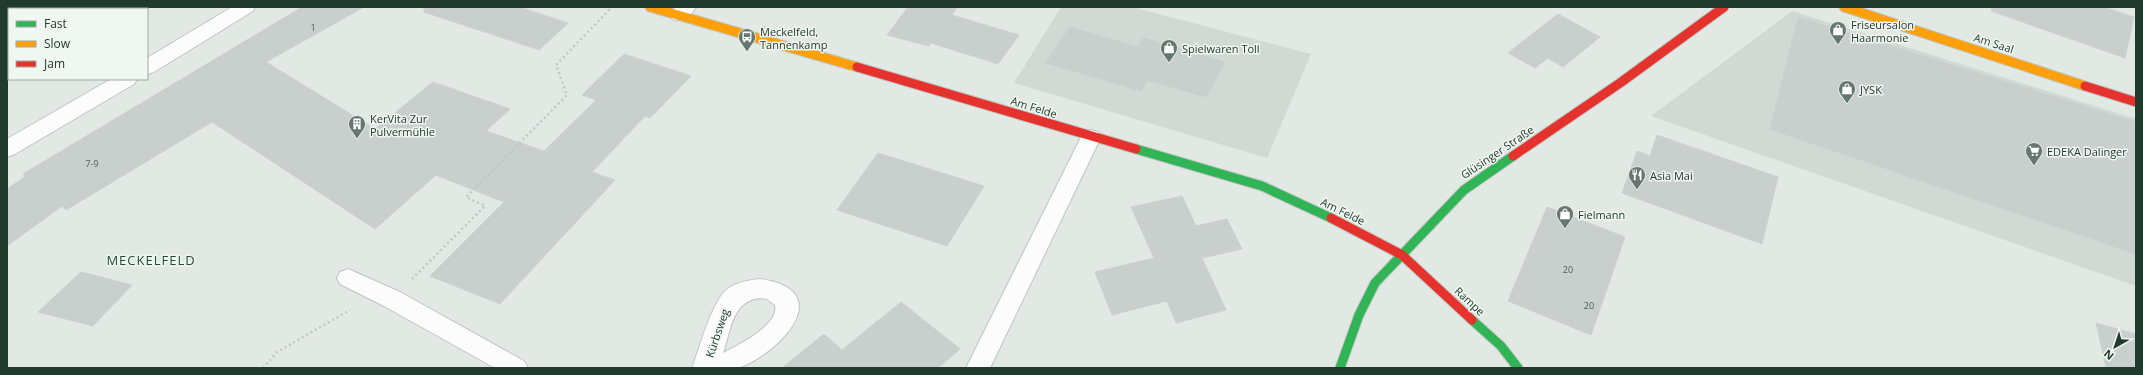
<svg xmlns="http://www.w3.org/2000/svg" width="2143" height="375" font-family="'Open Sans',sans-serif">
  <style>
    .built { fill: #d0d9d3 }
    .building { fill: #c9cfcc; stroke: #cbd1cd }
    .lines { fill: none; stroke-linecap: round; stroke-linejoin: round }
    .lane-casing { stroke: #bfc5c1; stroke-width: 2 }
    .street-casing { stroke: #bfc5c1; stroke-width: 2 }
    .fast-casing { stroke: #bec6c1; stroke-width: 11 }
    .slow-casing { stroke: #bec6c1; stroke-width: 11 }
    .jam-casing { stroke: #bec6c1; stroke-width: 11 }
    .path { stroke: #c0c8c3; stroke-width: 2.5; stroke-dasharray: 2 3; stroke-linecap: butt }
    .lane { fill: #fbfcfb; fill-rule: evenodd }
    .street { fill: #fbfcfb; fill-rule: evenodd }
    .fast { stroke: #30b455; stroke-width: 9 }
    .slow { stroke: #ff9f0a; stroke-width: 9 }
    .jam { stroke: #e5322d; stroke-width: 9 }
    .labels { text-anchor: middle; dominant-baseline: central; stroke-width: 3; stroke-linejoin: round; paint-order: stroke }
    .number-label { font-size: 9px; fill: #4c6056 }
    .poi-label { font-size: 11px; fill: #213a2e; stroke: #f0f7f2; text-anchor: start }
    .street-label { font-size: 11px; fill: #213a2e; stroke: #f0f7f2 }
    .quarter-label { font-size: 13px; letter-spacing: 1px; fill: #1e4b36; stroke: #f0f7f2 }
  </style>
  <rect width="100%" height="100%" fill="#e2e8e4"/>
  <g class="built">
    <polygon points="1061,7 1132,7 1311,54 1267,158 1014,83"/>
    <polygon points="1792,11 2136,119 2136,286 1651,116"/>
  </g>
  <g class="building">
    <polygon points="302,7 364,7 266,62 375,129 433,82 510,109 486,131 544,151 596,100 582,95 624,54 691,76 650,118 645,116 592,172 615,180 500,304 430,276 504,202 436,175 375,229 212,122 66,210 62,206 7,246 7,189 26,176 23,174"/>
    <polygon points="424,7 519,7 568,23 539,50 424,12"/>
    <polygon points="908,7 957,7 952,15 1019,35 998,64 931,43 929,46 887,35"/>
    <polygon points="1992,7 2104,7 2134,17 2125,58 1991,11"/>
    <polygon points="1558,14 1600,37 1563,67 1548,58 1535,68 1508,53"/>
    <polygon points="1798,17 2136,122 2136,254 1770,129"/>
    <polygon points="1070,27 1138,47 1143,38 1225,62 1206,97 1147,80 1141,91 1046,63"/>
    <polygon points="1657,135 1778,177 1762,244 1622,193 1637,151 1650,156"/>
    <polygon points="878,153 984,186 947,246 837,210"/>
    <polygon points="1182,196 1196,226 1227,219 1242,249 1202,258 1226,310 1176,323 1167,301 1112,315 1095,272 1154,258 1131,207"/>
    <polygon points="1547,207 1625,237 1591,335 1508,301"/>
    <polygon points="81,272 132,285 93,326 38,312"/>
    <polygon points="901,302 960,349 938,368 782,368 824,334 842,350"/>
    <polygon points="2096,323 2136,334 2136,368 2106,368"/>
  </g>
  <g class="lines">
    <defs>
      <g id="lane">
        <polygon points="1091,130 1098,132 1101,137 990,368 966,368 1081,137 1084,132"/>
        <polygon points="348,269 400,292 524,361 528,368 495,368 384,306 340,284 337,278 340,272"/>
      </g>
      <g id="street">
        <polygon points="232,7 255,7 253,11 154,72 147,74 147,58"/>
        <path d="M676,7H696C690,17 684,22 672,19L669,15Z"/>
        <polygon points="111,79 137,79 134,84 15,154 7,157 7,139"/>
        <path d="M760,279C837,290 783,350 741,367C731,371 705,368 692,368C700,348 712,298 730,287C739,282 749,280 760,279ZM760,298L767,299L775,305C780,325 738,345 723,353C731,330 732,301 760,298Z"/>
      </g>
      <g id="fast">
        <polyline points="1136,149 1262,186 1331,218"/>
        <polyline points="1472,320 1501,346 1518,368"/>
        <polyline points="1340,368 1359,315 1375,283 1464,190 1513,156"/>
      </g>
      <g id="slow">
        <polyline points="650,7 857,67"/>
        <polyline points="1844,7 2085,86"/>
      </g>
      <g id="jam">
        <polyline points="857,67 1136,149"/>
        <polyline points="2085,86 2136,102"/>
        <polyline points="1513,156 1620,83 1724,7"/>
        <polyline points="1331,218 1402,255 1472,320"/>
      </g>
    </defs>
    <use href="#lane" class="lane-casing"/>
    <use href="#street" class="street-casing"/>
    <use href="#fast" class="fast-casing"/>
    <use href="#slow" class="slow-casing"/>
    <use href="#jam" class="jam-casing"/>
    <g class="path">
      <polyline points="412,279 485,206 466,197 567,95 556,65 612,7"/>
      <polyline points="263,368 277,352 350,310"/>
    </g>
    <use href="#lane" class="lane"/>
    <use href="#street" class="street"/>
    <use href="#fast" class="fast"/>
    <use href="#slow" class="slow"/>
    <use href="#jam" class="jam"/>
  </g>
  <defs>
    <symbol id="shop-pin" viewBox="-11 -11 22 30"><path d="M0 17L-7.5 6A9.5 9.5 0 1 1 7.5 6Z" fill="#65776e" stroke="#f0f7f2"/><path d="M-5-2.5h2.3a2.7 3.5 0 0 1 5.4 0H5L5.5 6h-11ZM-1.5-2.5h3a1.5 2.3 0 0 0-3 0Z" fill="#fff"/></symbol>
    <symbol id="bus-pin" viewBox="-11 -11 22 30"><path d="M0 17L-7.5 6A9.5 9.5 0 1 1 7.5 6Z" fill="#65776e" stroke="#f0f7f2"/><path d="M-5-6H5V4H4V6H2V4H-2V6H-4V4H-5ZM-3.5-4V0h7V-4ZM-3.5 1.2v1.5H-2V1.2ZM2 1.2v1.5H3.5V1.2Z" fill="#fff"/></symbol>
    <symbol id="building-pin" viewBox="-11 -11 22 30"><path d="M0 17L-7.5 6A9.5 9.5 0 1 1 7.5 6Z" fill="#65776e" stroke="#f0f7f2"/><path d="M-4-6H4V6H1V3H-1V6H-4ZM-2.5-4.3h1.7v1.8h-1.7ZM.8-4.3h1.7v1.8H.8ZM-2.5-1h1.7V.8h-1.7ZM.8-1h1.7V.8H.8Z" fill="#fff"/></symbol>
    <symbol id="supermarket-pin" viewBox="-11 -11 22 30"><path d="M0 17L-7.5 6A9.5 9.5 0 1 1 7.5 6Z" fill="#65776e" stroke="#f0f7f2"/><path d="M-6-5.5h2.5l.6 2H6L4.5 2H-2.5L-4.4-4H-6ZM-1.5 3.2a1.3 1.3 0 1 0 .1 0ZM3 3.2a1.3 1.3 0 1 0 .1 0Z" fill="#fff"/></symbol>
    <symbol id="restaurant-pin" viewBox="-11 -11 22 30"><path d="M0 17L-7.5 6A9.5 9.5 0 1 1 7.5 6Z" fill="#65776e" stroke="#f0f7f2"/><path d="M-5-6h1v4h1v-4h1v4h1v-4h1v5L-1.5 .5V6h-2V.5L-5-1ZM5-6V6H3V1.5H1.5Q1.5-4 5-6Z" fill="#fff"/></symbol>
  </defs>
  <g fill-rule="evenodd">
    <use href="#shop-pin" x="1828" y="20" width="20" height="27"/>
    <use href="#bus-pin" x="737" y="27" width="20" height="27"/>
    <use href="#shop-pin" x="1159" y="38" width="20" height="27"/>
    <use href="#shop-pin" x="1837" y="79" width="20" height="27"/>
    <use href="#building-pin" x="347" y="114" width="20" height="27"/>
    <use href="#supermarket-pin" x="2024" y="141" width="20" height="27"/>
    <use href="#restaurant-pin" x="1627" y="165" width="20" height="27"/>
    <use href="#shop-pin" x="1555" y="204" width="20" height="27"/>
  </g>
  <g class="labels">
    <g class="number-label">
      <text x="313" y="27">1</text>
      <text x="92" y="163">7-9</text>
      <text x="1568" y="269">20</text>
      <text x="1589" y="305">20</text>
    </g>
    <g class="poi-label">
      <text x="1851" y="24">Friseursalon<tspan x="1851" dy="13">Haarmonie</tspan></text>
      <text x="760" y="31">Meckelfeld,<tspan x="760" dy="13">Tannenkamp</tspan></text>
      <text x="1182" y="48">Spielwaren Toll</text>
      <text x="1860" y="89">JYSK</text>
      <text x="370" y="118">KerVita Zur<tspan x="370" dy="13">Pulvermühle</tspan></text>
      <text x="2047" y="151">EDEKA Dalinger</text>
      <text x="1650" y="175">Asia Mai</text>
      <text x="1578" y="214">Fielmann</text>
    </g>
    <g class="street-label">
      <text transform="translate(1994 43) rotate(18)">Am Saal</text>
      <text transform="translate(1034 107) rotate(17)">Am Felde</text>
      <text transform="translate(1497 152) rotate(-34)">Glüsinger Straße</text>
      <text transform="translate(1343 211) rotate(26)">Am Felde</text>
      <text transform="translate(1470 301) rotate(43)">Rampe</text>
      <text transform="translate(717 333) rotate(-71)">Kürbsweg</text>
    </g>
    <g class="quarter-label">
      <text x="151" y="260">MECKELFELD</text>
    </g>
  </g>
  <rect width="2143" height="375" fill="none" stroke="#213a2e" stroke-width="16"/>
  <rect x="8" y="8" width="140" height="72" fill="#f0f7f2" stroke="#9daba4"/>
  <rect x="16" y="21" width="20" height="6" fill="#30b455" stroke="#9daba4"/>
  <text x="44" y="28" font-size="12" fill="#213a2e">Fast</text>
  <rect x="16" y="41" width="20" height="6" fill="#ff9f0a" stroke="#9daba4"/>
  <text x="44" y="48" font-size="12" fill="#213a2e">Slow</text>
  <rect x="16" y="61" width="20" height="6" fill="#e5322d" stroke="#9daba4"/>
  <text x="44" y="68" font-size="12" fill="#213a2e">Jam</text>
  <g transform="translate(2115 347) rotate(219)" stroke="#f0f7f2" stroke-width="3" paint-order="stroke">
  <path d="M0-3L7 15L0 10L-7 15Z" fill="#213a2e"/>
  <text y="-6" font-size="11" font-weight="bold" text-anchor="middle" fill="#213a2e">N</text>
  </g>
</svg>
